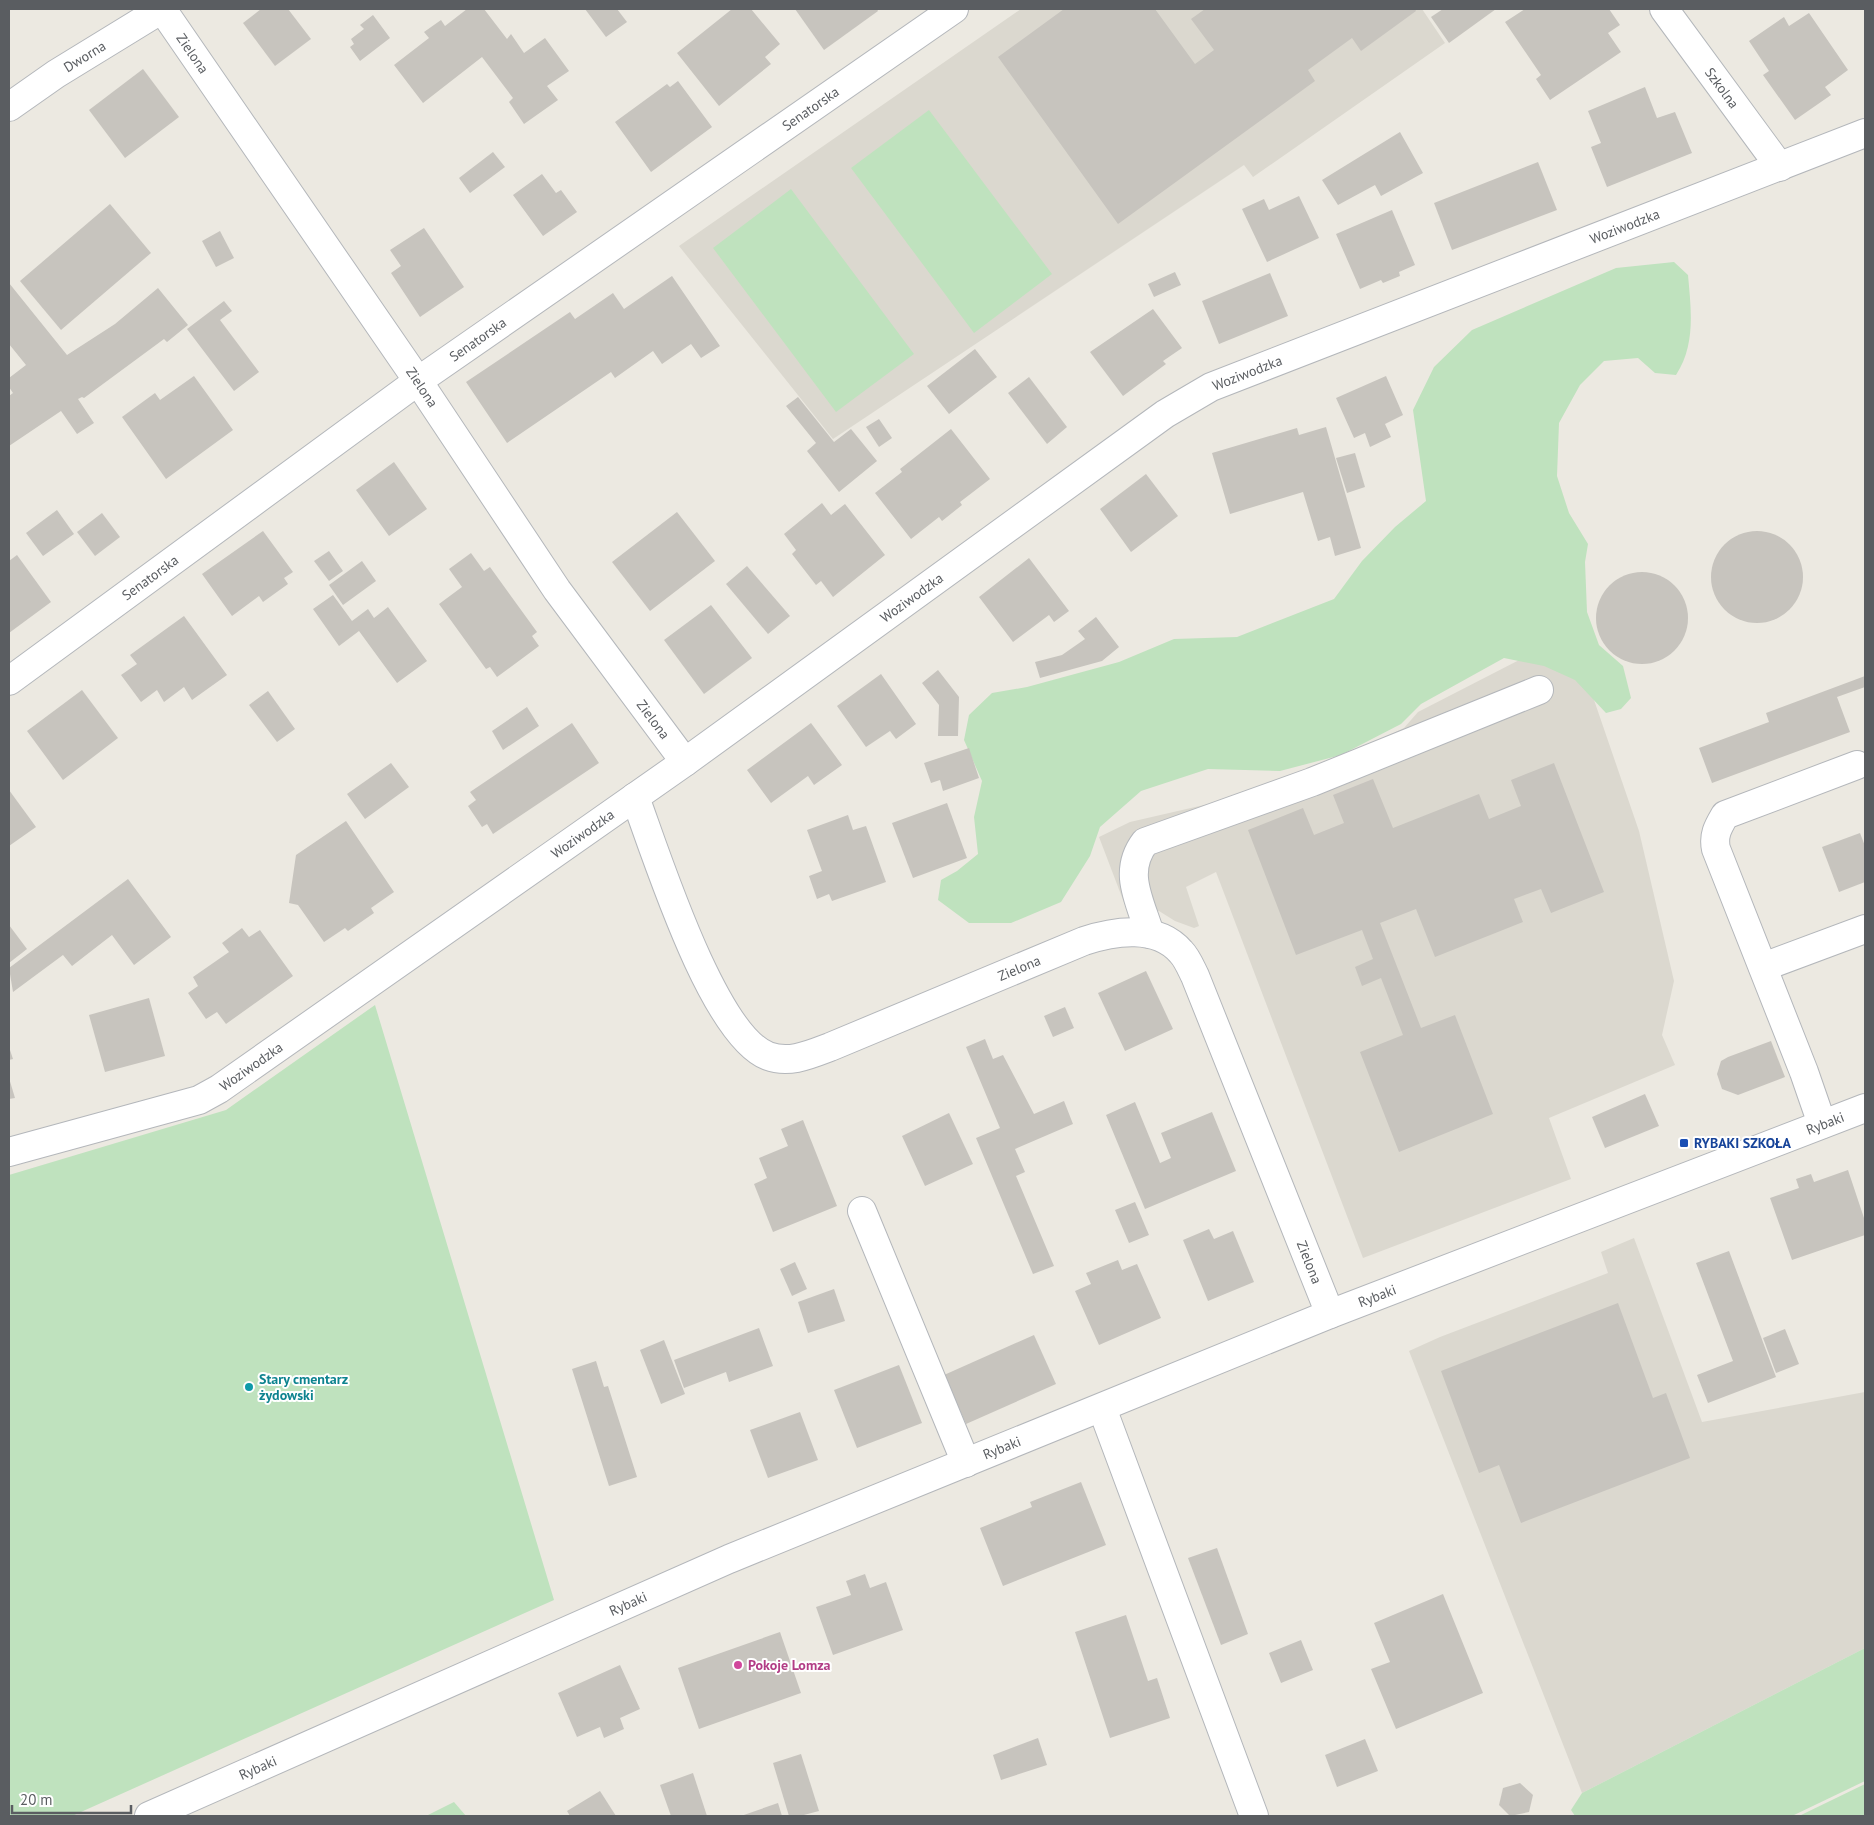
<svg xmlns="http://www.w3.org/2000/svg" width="1874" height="1825" font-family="'PT Sans',sans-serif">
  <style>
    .education { fill: #dbd8cf }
    .green { fill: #bfe2be }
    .building { fill: #c7c4be }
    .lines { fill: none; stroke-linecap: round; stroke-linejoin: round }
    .minor-casing { stroke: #b4b7bb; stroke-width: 30 }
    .minor { stroke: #fff; stroke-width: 28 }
    .transit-dot { fill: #1a4fb4; stroke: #fff; stroke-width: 2 }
    .culture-dot { fill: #0f9aa8; stroke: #fff; stroke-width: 2 }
    .hotel-dot { fill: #d1479c; stroke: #fff; stroke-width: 2 }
    .labels { text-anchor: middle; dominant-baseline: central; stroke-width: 4; stroke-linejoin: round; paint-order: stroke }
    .street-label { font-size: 14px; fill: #5a5d61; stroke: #fff }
    .transit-label { font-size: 14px; font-weight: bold; fill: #164399; stroke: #fff; text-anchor: start }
    .culture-label { font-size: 14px; font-weight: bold; fill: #0d838f; stroke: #fff; text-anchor: start }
    .hotel-label { font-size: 14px; font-weight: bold; fill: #b23c85; stroke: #fff; text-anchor: start }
  </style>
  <rect width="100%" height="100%" fill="#ece9e1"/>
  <g class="education">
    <polygon points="1021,9 1422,9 1445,43 1253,177 1244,165 833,439 679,246"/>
    <polygon points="1535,652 1581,662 1639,831 1674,981 1662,1035 1675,1065 1549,1118 1571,1179 1363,1258 1216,872 1186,887 1199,926 1194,928 1175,921 1159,911 1128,913 1099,837 1130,822 1230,799 1328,764 1404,728 1418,712"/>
    <polygon points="1634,1238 1702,1422 1865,1392 1865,1648 1582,1793 1409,1351 1440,1337 1608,1273 1601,1252"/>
  </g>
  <g class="green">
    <polygon points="929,110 1052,274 974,333 851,168"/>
    <polygon points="791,189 914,354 836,412 713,248"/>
    <path d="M1674,262L1688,275C1691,309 1696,345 1676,375L1655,373L1638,358L1604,361L1580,385L1559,423L1557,476L1569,513L1588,544L1585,562L1587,612L1599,645L1623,666L1631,698L1621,709L1606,713L1575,680L1544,666L1504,658L1421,704L1401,724L1341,755L1280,771L1208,769L1141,791L1100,827L1090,856L1061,902L1011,923H969L938,900L941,880L957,871L978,854L974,817L982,781L964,740L969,715L992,693L1027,687L1119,662L1174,639L1237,637L1334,599L1362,561L1395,527L1426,501L1413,410L1434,367L1472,330L1616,268Z"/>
    <polygon points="375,1005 554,1600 72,1816 9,1816 9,1175 226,1110"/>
    <polygon points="1865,1648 1865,1781 1792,1816 1575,1816 1571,1810 1582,1793"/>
    <polygon points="1865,1784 1865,1816 1799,1816"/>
    <polygon points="454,1802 466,1816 426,1816"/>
  </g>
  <g class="building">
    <polygon points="261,9 288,9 311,39 275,66 243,23"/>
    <polygon points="467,9 484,9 507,39 511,34 524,53 545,38 569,71 547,86 558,100 524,124 509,102 513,98 482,57 423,103 394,65 429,38 424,32 441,20 445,26"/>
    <polygon points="585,9 617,9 627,22 606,37"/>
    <polygon points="732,9 751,9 780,44 765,57 771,64 719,106 677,53"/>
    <polygon points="795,9 877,9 878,11 824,50"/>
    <polygon points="1064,9 1155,9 1195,64 1214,50 1191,19 1205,9 1415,9 1416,11 1361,51 1352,38 1308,70 1315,81 1118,224 998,57"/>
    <polygon points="1443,9 1496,9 1449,43 1431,17"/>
    <polygon points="1525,9 1609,9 1620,25 1608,33 1621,52 1550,100 1536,79 1541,75 1505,22"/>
    <polygon points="1809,13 1848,70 1825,87 1831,95 1795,120 1763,75 1769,71 1749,41 1784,17 1789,26"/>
    <polygon points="373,15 390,38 360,61 350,47 354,44 351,39 364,29 360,25"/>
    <polygon points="143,69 179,117 125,158 89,110"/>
    <polygon points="678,81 712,127 651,172 615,122 667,84 670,87"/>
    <polygon points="1645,87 1657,118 1675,112 1692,153 1607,187 1591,147 1601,143 1588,111"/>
    <polygon points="1400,132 1423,173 1381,196 1375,185 1338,205 1322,180"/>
    <polygon points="493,152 505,167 470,193 459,178"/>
    <polygon points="1538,162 1557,210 1452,250 1434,203"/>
    <polygon points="542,174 556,193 561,190 577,212 543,236 513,195"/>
    <polygon points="1299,196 1319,238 1267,262 1242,209 1264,199 1269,210"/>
    <polygon points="110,204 151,253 61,330 20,281"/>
    <polygon points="1392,210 1415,265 1399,272 1400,276 1383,283 1381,280 1360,289 1336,234"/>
    <polygon points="424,228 464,287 420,317 391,273 401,266 390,250"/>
    <polygon points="220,231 234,258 216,267 202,241"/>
    <polygon points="1175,272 1181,285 1154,297 1148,284"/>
    <polygon points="1270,273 1288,316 1219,344 1202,301"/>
    <polygon points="672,276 720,346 701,358 691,344 662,364 653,351 615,378 611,372 507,443 466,382 570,312 575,319 613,293 624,309"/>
    <polygon points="9,283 67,355 115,324 158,288 188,325 167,342 164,339 84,398 82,397 78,399 94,423 77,434 61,411 9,446 9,396 13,393 9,387 9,378 26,365 9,344"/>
    <polygon points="224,301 232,311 220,320 259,372 234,391 187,329"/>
    <polygon points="1153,309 1182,348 1163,361 1166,364 1123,396 1090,352"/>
    <polygon points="975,349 997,377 949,414 927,386"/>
    <polygon points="194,376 233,430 166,479 122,417 155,393 160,400"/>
    <polygon points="1386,376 1403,415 1385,424 1391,437 1370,447 1365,433 1354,438 1336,398"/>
    <polygon points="1029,377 1067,427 1047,444 1008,393"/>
    <polygon points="798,397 834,442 851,429 877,461 839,492 807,451 816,443 786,406"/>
    <polygon points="879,419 892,438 879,447 866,427"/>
    <polygon points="1326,427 1361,548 1335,556 1330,537 1318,541 1303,492 1230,514 1212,453 1297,428 1299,435"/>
    <polygon points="951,429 990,479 960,502 962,505 942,521 939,517 911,539 875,493 902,472 900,469"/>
    <polygon points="1355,453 1365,487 1347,493 1336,458"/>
    <polygon points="394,462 427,509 389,536 356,490"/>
    <polygon points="1146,474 1178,516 1131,552 1100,509"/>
    <polygon points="822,503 831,515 845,504 885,555 833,597 821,581 816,585 792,554 796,550 784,534"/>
    <polygon points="57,510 74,534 43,556 26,533"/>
    <polygon points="677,512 715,561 650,611 612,562"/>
    <polygon points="102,513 120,537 95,556 77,532"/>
    <polygon points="263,531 293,572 284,578 288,584 263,602 259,596 232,616 202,574"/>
    <circle cx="1757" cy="577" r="46"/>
    <polygon points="329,551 343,571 329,581 314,561"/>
    <polygon points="471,553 484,571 490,567 537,632 532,636 539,646 497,677 490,667 486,669 439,604 462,587 449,569"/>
    <polygon points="17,555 51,602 9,633 9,561"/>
    <polygon points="1029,558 1069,611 1054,622 1049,615 1013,642 979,597"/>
    <polygon points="362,561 376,581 343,605 329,585"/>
    <polygon points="747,566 790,616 768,634 726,584"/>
    <circle cx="1642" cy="618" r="46"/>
    <polygon points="333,595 352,621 368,609 374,618 388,607 427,661 397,683 359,631 339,646 313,609"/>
    <polygon points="711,605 752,658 704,694 664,640"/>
    <polygon points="184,616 227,675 192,700 184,687 164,702 157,690 141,702 121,675 137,664 130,655"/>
    <polygon points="1096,617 1119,647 1102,661 1040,678 1035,662 1062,655 1085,639 1078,631"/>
    <polygon points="938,670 959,697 958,736 938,736 939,705 922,683"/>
    <polygon points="881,674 916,724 896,739 890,731 866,747 837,706"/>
    <polygon points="1865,676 1865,687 1837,697 1850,732 1712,783 1699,748 1769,722 1766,713"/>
    <polygon points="82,690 118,738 63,780 27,731"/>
    <polygon points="268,691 295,729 277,742 249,705"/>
    <polygon points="527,707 539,726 503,750 492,731"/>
    <polygon points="572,723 599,763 493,834 487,824 482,827 468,806 476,800 470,792"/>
    <polygon points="811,723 842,765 814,785 808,776 771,803 747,770"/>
    <polygon points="969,748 979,778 943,791 940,780 931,783 924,763"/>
    <polygon points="391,763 409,787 365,819 347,794"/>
    <polygon points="1554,763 1604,892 1551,913 1541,889 1514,899 1523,922 1435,957 1416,909 1380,923 1421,1028 1455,1015 1493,1114 1399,1152 1360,1052 1403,1035 1381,978 1362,986 1355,967 1373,959 1362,930 1296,955 1248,830 1303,808 1314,835 1344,823 1333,795 1373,779 1393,828 1479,794 1489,819 1521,806 1511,780"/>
    <polygon points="9,790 36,827 9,846"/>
    <polygon points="947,803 967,858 913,878 892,823"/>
    <polygon points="848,815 853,830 866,826 886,882 832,901 829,894 817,899 809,876 822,871 807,830"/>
    <polygon points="346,821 394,892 371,908 374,913 348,931 345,928 324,942 298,905 289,903 296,855"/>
    <polygon points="1860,833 1865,846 1865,882 1839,892 1822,847"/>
    <polygon points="128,879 171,937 134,965 112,935 72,966 63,955 13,992 9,968"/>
    <polygon points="9,925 27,949 9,963"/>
    <polygon points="242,928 249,937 260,930 293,976 226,1024 217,1012 206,1019 188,993 198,986 193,977 229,952 222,943"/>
    <polygon points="1146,971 1173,1029 1125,1051 1098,993"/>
    <polygon points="149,998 165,1056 105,1072 89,1015"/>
    <polygon points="1065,1007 1074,1028 1053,1037 1044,1016"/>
    <polygon points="985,1039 993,1059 1003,1055 1034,1114 1064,1101 1073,1124 1015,1149 1025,1172 1016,1176 1054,1266 1033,1274 976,1138 1000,1128 966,1047"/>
    <polygon points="1771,1041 1785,1077 1738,1095 1722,1089 1717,1074 1721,1061 1728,1057"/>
    <polygon points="9,1047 13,1059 9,1060"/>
    <polygon points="9,1078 15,1098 9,1099"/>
    <polygon points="1645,1094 1659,1126 1605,1148 1592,1117"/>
    <polygon points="1135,1102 1160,1163 1171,1158 1161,1133 1212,1112 1236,1171 1145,1209 1106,1115"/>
    <polygon points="949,1113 973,1164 925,1186 902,1136"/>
    <polygon points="803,1120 837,1206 773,1232 754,1184 767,1178 759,1158 788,1146 781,1129"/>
    <polygon points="1848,1170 1865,1221 1865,1235 1792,1260 1770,1198 1799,1188 1796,1179 1811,1174 1814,1182"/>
    <polygon points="1135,1202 1149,1235 1129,1243 1115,1210"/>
    <polygon points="1209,1229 1214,1239 1233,1231 1254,1282 1208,1301 1183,1240"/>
    <polygon points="1729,1251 1776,1377 1708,1403 1697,1375 1733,1361 1696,1263"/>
    <polygon points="1118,1260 1122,1270 1137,1264 1161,1318 1099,1345 1075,1291 1091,1284 1086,1273"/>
    <polygon points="795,1262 807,1289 792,1296 780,1269"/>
    <polygon points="834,1289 845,1321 808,1333 798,1302"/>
    <polygon points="1618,1303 1653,1398 1666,1393 1690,1458 1521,1523 1499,1465 1479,1473 1441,1371"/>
    <polygon points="759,1328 773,1366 729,1382 726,1372 684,1388 674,1360"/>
    <polygon points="1785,1329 1799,1364 1776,1373 1763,1338"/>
    <polygon points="1034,1335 1056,1384 966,1424 944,1375"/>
    <polygon points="664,1340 685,1394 661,1404 640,1350"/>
    <polygon points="596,1361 604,1387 608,1386 637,1477 609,1486 572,1369"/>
    <polygon points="899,1365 922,1423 857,1448 834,1390"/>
    <polygon points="800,1412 818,1460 768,1478 750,1430"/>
    <polygon points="1081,1482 1106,1545 1003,1586 980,1528 1032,1507 1030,1502"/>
    <polygon points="1217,1548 1248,1634 1221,1645 1188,1558"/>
    <polygon points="865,1574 870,1588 886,1582 903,1630 833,1655 816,1607 851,1595 846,1581"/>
    <polygon points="1443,1594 1483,1693 1396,1729 1371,1669 1390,1662 1374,1623"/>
    <polygon points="1126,1615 1148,1681 1157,1678 1170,1718 1110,1738 1075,1632"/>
    <polygon points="780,1632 801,1693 699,1729 678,1668"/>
    <polygon points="1301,1640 1313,1670 1281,1683 1269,1653"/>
    <polygon points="620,1665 640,1709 620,1718 624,1729 604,1738 600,1727 577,1737 558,1693"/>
    <polygon points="1038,1738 1047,1765 1001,1780 993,1755"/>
    <polygon points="1365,1739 1378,1771 1337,1787 1325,1755"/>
    <polygon points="801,1754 819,1811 800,1816 789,1816 773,1763"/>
    <polygon points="693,1773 707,1816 671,1816 660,1785"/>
    <polygon points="1520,1783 1533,1795 1529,1812 1510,1816 1499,1805 1503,1788"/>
    <polygon points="600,1791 616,1816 570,1816 567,1811"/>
    <polygon points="778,1803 782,1816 741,1816"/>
  </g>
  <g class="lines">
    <defs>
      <g id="minor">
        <path id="s1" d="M162,9L418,381L557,590L685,762"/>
        <path id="s2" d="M1664,9L1780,167"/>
        <path id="s3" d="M9,107L56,74L162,9"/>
        <path id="s4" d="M9,681L418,381L954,9"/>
        <path id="s5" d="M635,797C656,854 713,1035 768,1056C789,1064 809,1055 830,1047L1084,941C1114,931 1157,924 1181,952C1187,958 1191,968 1195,976L1330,1314"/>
        <path d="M1150,934C1140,901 1122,872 1145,842L1312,782L1539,690"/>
        <polyline points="1763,967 1865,929"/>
        <path d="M1822,1124L1804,1072L1716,849C1713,835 1718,827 1725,815L1857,765"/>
        <path id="s6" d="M9,1152L199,1100L219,1089L685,762L1165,414L1211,387L1865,133"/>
        <polyline points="862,1211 966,1463"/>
        <polyline points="1102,1408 1254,1816"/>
        <path id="s7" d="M149,1816L729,1559L1330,1314L1865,1108"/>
      </g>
    </defs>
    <use href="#minor" class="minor-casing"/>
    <use href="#minor" class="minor"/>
  </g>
  <rect class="transit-dot" x="1679" y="1138" width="10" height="10" rx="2.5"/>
  <circle class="culture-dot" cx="249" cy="1387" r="5"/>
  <circle class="hotel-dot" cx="738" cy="1665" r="5"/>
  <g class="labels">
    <g class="street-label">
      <text stroke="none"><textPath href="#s1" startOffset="54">Zielona</textPath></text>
      <text stroke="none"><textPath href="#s3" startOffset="91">Dworna</textPath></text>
      <text stroke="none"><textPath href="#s2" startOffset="98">Szkolna</textPath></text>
      <text stroke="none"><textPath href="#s4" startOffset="985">Senatorska</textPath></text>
      <text stroke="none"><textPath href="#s6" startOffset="1879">Woziwodzka</textPath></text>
      <text stroke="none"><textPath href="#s4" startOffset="580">Senatorska</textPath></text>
      <text stroke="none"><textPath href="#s6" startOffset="1474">Woziwodzka</textPath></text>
      <text stroke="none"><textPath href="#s1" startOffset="459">Zielona</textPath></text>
      <text stroke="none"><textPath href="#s4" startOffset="175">Senatorska</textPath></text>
      <text stroke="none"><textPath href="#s6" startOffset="1069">Woziwodzka</textPath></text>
      <text stroke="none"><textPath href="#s1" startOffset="864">Zielona</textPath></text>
      <text stroke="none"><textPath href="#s6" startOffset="664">Woziwodzka</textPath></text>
      <text stroke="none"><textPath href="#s5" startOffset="565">Zielona</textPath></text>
      <text stroke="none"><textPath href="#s6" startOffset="259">Woziwodzka</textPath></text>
      <text stroke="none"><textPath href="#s7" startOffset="1814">Rybaki</textPath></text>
      <text stroke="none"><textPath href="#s5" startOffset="1075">Zielona</textPath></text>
      <text stroke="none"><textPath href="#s7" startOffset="1334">Rybaki</textPath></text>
      <text stroke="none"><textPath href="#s7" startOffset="929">Rybaki</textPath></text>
      <text stroke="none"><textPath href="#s7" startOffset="524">Rybaki</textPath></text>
      <text stroke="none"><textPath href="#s7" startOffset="119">Rybaki</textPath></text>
    </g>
    <g class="transit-label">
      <text x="1694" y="1143">RYBAKI SZKOŁA</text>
    </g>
    <g class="culture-label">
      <text x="259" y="1379">Stary cmentarz<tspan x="259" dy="16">żydowski</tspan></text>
    </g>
    <g class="hotel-label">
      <text x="748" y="1665">Pokoje Lomza</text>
    </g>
  </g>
  <rect width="1874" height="1825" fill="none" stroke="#5a5d61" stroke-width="20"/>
  <path d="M12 1805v8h119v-8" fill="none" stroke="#5a5d61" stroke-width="2.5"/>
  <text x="20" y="1805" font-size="15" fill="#5a5d61" stroke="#ffffff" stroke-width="4" paint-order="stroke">20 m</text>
</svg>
